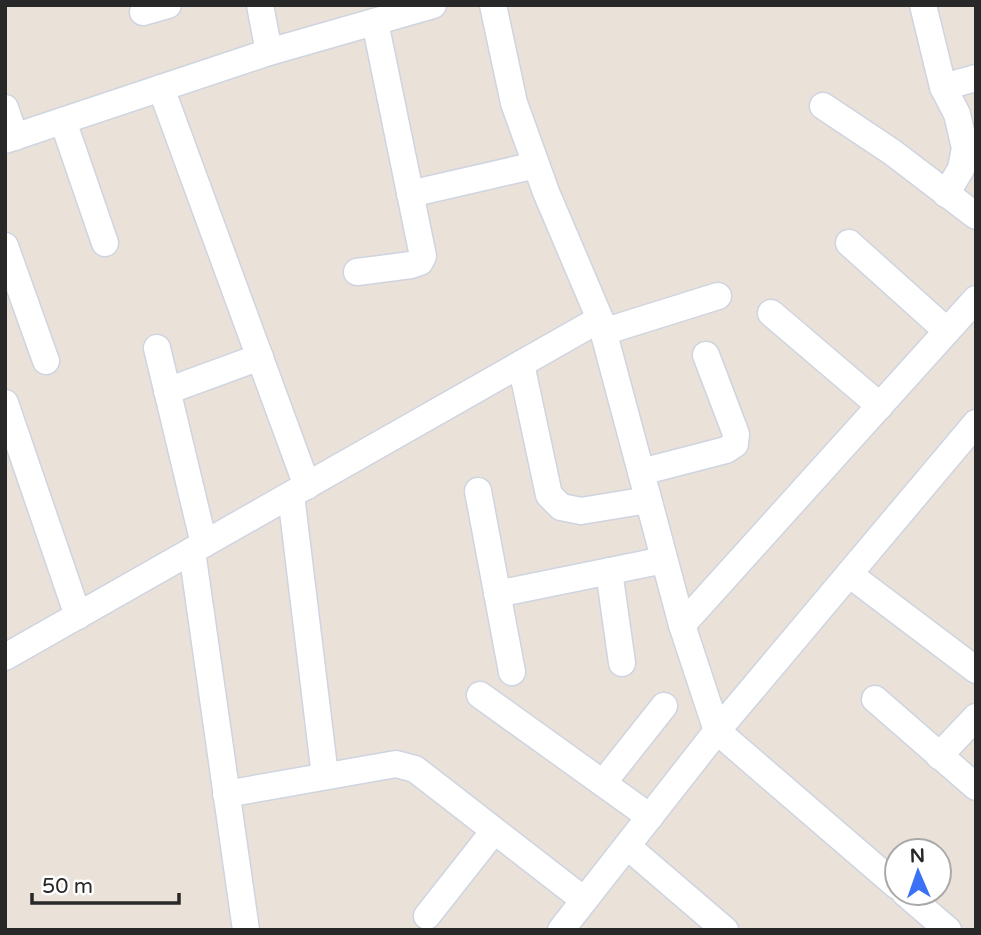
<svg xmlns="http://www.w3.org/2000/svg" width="981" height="935" font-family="'Varela Round',sans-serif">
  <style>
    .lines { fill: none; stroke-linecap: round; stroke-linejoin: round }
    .minor-casing { stroke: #cfd4e1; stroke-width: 29 }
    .minor { stroke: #fff; stroke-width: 26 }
  </style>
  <rect width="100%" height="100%" fill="#eae1d9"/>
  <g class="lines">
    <defs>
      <g id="minor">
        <polyline points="260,5 269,52"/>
        <polyline points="493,5 514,103 546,192 600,319 682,625 717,731 897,886"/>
        <polyline points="923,5 943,87 957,114 965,148 961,169 946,194"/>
        <polyline points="143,12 168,5"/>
        <polyline points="943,87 976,78"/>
        <polyline points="161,88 307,486"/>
        <polyline points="823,106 892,152 976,216"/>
        <polyline points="5,108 15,137"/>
        <polyline points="63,121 105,243"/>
        <polyline points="5,140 269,52 433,5"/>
        <polyline points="410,194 536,165"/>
        <polyline points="849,243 947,331"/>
        <polyline points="5,246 46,361"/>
        <polyline points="357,272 411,265 420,262 423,256 375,22"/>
        <polyline points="771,313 880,406"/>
        <polyline points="603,332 718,296"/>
        <polyline points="157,348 204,544"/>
        <polyline points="521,364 549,495 561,507 581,511 648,500"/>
        <polyline points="167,391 260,357"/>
        <polyline points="5,403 78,616"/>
        <polyline points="641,472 726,450 735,444 736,434 706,355"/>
        <polyline points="478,491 512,672"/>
        <polyline points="291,495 325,776"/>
        <polyline points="192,551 246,930"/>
        <polyline points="609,571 622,663"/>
        <polyline points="849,574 976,670"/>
        <polyline points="497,594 664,560"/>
        <polyline points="682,625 976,299"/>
        <polyline points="5,657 600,319"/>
        <polyline points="480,695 650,817"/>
        <polyline points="875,699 976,787"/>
        <polyline points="939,756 976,717"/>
        <polyline points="603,783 664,706"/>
        <polyline points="226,794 396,764 415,769 584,900"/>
        <polyline points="627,846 725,930"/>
        <polyline points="905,893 948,930"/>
        <polyline points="427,916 494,831"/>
        <polyline points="561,930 717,731 976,423"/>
      </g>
    </defs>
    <use href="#minor" class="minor-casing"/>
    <use href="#minor" class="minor"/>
  </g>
  <rect width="981" height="935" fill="none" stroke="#282828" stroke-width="14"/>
  <g transform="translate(918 872) rotate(358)"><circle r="33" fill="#ffffff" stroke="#a9a9a9" stroke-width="2"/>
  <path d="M0-5L12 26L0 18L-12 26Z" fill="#3b72f5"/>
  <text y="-10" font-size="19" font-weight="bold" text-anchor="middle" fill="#282828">N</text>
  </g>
  <path d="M32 893v10h147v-10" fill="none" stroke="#282828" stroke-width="3.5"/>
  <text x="42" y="893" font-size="21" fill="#282828" stroke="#ffffff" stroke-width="5" paint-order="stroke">50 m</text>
</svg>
